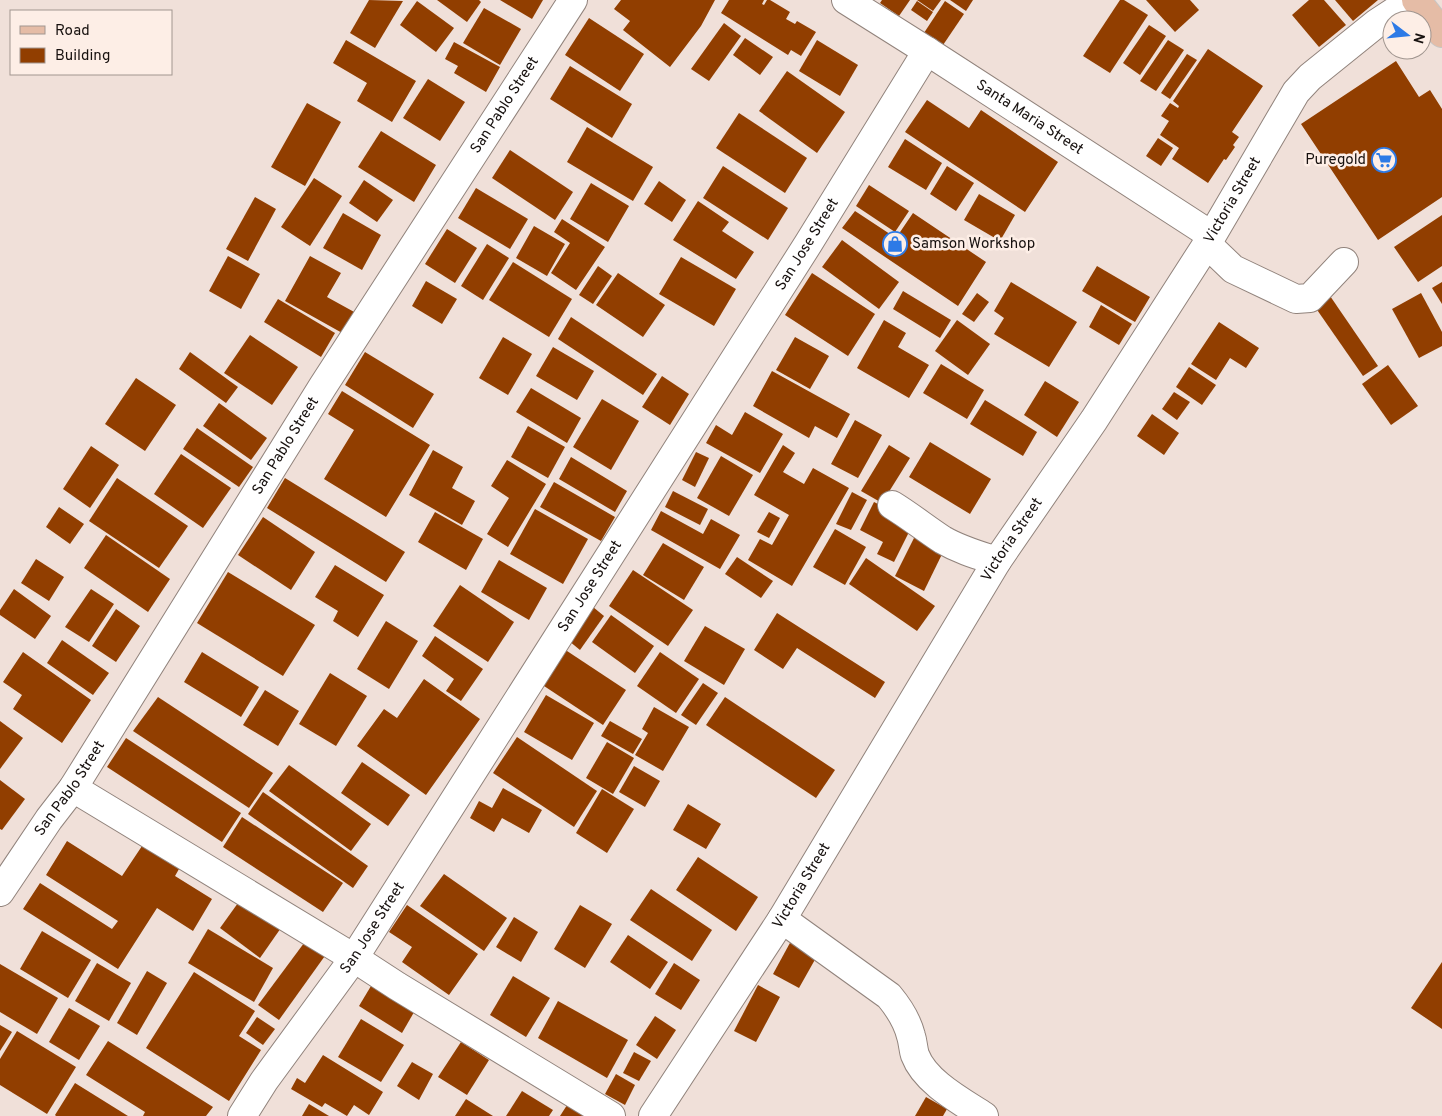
<svg xmlns="http://www.w3.org/2000/svg" width="1442" height="1116" font-family="Overpass,sans-serif">
  <style>
    .building { fill: #913e00 }
    .lines { fill: none; stroke-linecap: round; stroke-linejoin: round }
    .minor-casing { stroke: #91837c; stroke-width: 30 }
    .major-casing { stroke: #c7c6c5; stroke-width: 30 }
    .minor { stroke: #fff; stroke-width: 28 }
    .major { stroke: #e5bca6; stroke-width: 28 }
    .labels { text-anchor: middle; dominant-baseline: central; stroke-width: 5; stroke-linejoin: round; paint-order: stroke }
    .street-label { font-size: 15px; fill: #17110f; stroke: #fdeee6 }
    .poi-label { font-size: 15px; fill: #17110f; stroke: #fdeee6; text-anchor: end }
  </style>
  <rect width="100%" height="100%" fill="#f0e0d9"/>
  <g class="building">
    <polygon points="369,0 403,1 375,48 350,33"/>
    <polygon points="437,0 479,0 481,2 467,22"/>
    <polygon points="500,0 543,0 532,19"/>
    <polygon points="621,0 715,0 701,26 670,67 623,30 630,21 614,9"/>
    <polygon points="729,0 764,0 762,4 764,5 767,0 770,0 790,12 786,19 795,24 797,21 816,32 801,56 791,50 788,55 721,13"/>
    <polygon points="882,0 910,0 899,16 880,3"/>
    <polygon points="917,0 941,0 933,11"/>
    <polygon points="950,0 973,0 966,11"/>
    <polygon points="1120,0 1124,0 1148,15 1110,73 1083,56"/>
    <polygon points="1146,0 1190,0 1199,10 1175,32"/>
    <polygon points="1309,0 1324,0 1346,25 1319,47 1292,15"/>
    <polygon points="1335,0 1378,0 1353,21"/>
    <polygon points="417,1 454,28 436,52 400,25"/>
    <polygon points="917,1 933,12 927,21 911,10"/>
    <polygon points="945,1 964,14 939,51 920,39"/>
    <polygon points="484,8 521,29 500,65 463,43"/>
    <polygon points="589,18 644,54 620,91 565,55"/>
    <polygon points="724,23 741,36 709,81 691,69"/>
    <polygon points="1149,25 1166,36 1140,75 1123,63"/>
    <polygon points="745,38 773,57 760,75 733,55"/>
    <polygon points="346,40 416,81 392,122 357,101 367,83 333,63"/>
    <polygon points="817,40 858,65 840,96 799,71"/>
    <polygon points="1168,40 1184,50 1156,91 1140,81"/>
    <polygon points="454,42 500,67 486,92 454,73 458,66 445,59"/>
    <polygon points="1208,49 1263,86 1232,132 1239,137 1233,145 1235,147 1226,160 1224,159 1208,183 1172,159 1179,148 1160,135 1169,121 1161,116 1170,103 1178,108 1179,106 1173,101"/>
    <polygon points="1187,54 1197,60 1170,99 1161,93"/>
    <polygon points="1396,61 1419,97 1430,90 1442,109 1442,197 1378,240 1301,124"/>
    <polygon points="570,66 632,104 612,138 550,99"/>
    <polygon points="787,71 845,112 817,153 759,111"/>
    <polygon points="428,79 465,102 440,141 403,118"/>
    <polygon points="927,100 969,128 981,110 1058,162 1025,212 905,132"/>
    <polygon points="307,103 341,122 305,186 271,167"/>
    <polygon points="739,113 807,158 785,193 716,148"/>
    <polygon points="587,127 653,167 633,201 567,162"/>
    <polygon points="381,131 436,165 414,202 358,167"/>
    <polygon points="1158,138 1173,148 1161,166 1146,156"/>
    <polygon points="905,139 942,163 926,190 888,167"/>
    <polygon points="510,150 573,192 555,220 492,178"/>
    <polygon points="723,166 788,208 768,240 703,198"/>
    <polygon points="947,166 974,183 956,211 930,194"/>
    <polygon points="314,178 342,196 310,246 281,227"/>
    <polygon points="364,180 393,200 377,222 349,203"/>
    <polygon points="659,181 686,200 672,222 644,204"/>
    <polygon points="591,183 629,206 608,242 570,219"/>
    <polygon points="869,185 909,211 895,232 856,206"/>
    <polygon points="476,188 528,219 510,249 458,218"/>
    <polygon points="979,194 1015,215 1000,241 964,220"/>
    <polygon points="255,197 276,209 248,261 226,249"/>
    <polygon points="698,201 729,222 722,231 754,252 736,279 673,240"/>
    <polygon points="855,211 896,238 913,213 986,262 958,306 842,228"/>
    <polygon points="343,213 381,235 362,270 323,248"/>
    <polygon points="1442,215 1442,266 1418,282 1394,247"/>
    <polygon points="562,219 605,247 576,290 551,273 570,243 554,232"/>
    <polygon points="534,226 565,244 547,276 516,258"/>
    <polygon points="447,229 477,248 455,283 425,264"/>
    <polygon points="842,240 899,282 879,309 822,267"/>
    <polygon points="487,244 509,258 483,300 461,286"/>
    <polygon points="228,256 260,274 241,309 209,291"/>
    <polygon points="310,256 341,273 327,297 356,313 344,334 285,301"/>
    <polygon points="681,257 736,289 714,326 659,294"/>
    <polygon points="513,262 572,299 549,337 489,300"/>
    <polygon points="598,266 612,276 593,304 579,295"/>
    <polygon points="1097,266 1150,297 1135,322 1082,291"/>
    <polygon points="618,273 665,305 643,337 596,305"/>
    <polygon points="812,273 875,314 848,356 785,315"/>
    <polygon points="426,281 457,299 442,324 412,306"/>
    <polygon points="1011,282 1077,322 1049,367 994,334 1004,318 994,311"/>
    <polygon points="1442,282 1442,304 1432,288"/>
    <polygon points="903,291 951,320 940,338 893,309"/>
    <polygon points="977,293 989,302 974,322 962,314"/>
    <polygon points="1328,293 1378,366 1363,376 1313,304"/>
    <polygon points="1421,293 1442,332 1442,346 1419,358 1392,309"/>
    <polygon points="278,299 335,333 321,357 264,322"/>
    <polygon points="1101,305 1132,324 1119,345 1089,327"/>
    <polygon points="571,317 657,374 643,395 558,339"/>
    <polygon points="884,320 906,333 898,347 929,365 909,398 857,368"/>
    <polygon points="957,320 990,344 968,375 935,351"/>
    <polygon points="1219,322 1259,348 1246,368 1230,358 1216,380 1191,364"/>
    <polygon points="250,335 298,367 272,405 224,373"/>
    <polygon points="503,337 532,354 508,395 479,378"/>
    <polygon points="795,337 829,356 810,389 776,370"/>
    <polygon points="553,347 594,371 577,400 536,376"/>
    <polygon points="190,352 238,387 226,403 179,369"/>
    <polygon points="365,352 434,394 413,428 345,385"/>
    <polygon points="941,364 984,390 967,419 923,393"/>
    <polygon points="1388,365 1418,406 1391,425 1362,384"/>
    <polygon points="1189,367 1216,385 1202,405 1176,387"/>
    <polygon points="772,371 850,414 837,438 815,426 809,438 753,406"/>
    <polygon points="662,376 689,394 670,425 642,407"/>
    <polygon points="136,378 176,405 145,451 105,424"/>
    <polygon points="1045,381 1079,402 1057,437 1024,415"/>
    <polygon points="531,388 581,418 567,443 516,412"/>
    <polygon points="342,391 430,445 386,517 324,479 354,430 328,414"/>
    <polygon points="1174,392 1190,402 1177,420 1162,409"/>
    <polygon points="602,399 639,421 611,470 573,447"/>
    <polygon points="985,400 1037,432 1023,456 970,424"/>
    <polygon points="219,403 267,438 251,460 203,426"/>
    <polygon points="745,412 783,434 760,473 706,443 716,425 732,435"/>
    <polygon points="1152,414 1179,433 1164,455 1137,436"/>
    <polygon points="855,420 882,435 858,478 831,464"/>
    <polygon points="528,426 565,447 548,478 511,457"/>
    <polygon points="197,428 253,467 239,487 183,449"/>
    <polygon points="930,442 991,479 970,514 909,477"/>
    <polygon points="783,445 795,453 783,472 804,484 813,468 849,488 792,586 748,560 760,539 772,545 789,515 754,495"/>
    <polygon points="889,445 910,458 882,503 861,491"/>
    <polygon points="91,446 119,465 90,508 63,489"/>
    <polygon points="433,450 463,467 452,488 475,501 462,525 409,495"/>
    <polygon points="696,452 709,458 695,487 682,480"/>
    <polygon points="181,454 231,488 203,528 154,494"/>
    <polygon points="721,456 753,475 729,516 697,498"/>
    <polygon points="571,457 627,491 615,512 559,479"/>
    <polygon points="507,460 546,484 508,547 487,534 509,498 491,486"/>
    <polygon points="117,478 188,526 159,568 89,521"/>
    <polygon points="285,478 405,552 386,582 267,508"/>
    <polygon points="554,482 615,517 601,541 540,507"/>
    <polygon points="673,491 708,509 700,525 665,507"/>
    <polygon points="852,492 867,500 851,530 836,524"/>
    <polygon points="874,502 914,522 894,562 877,554 883,542 860,530"/>
    <polygon points="59,507 84,524 70,544 46,527"/>
    <polygon points="535,509 588,539 563,584 510,554"/>
    <polygon points="661,511 703,534 711,519 740,535 720,569 651,530"/>
    <polygon points="435,512 483,539 466,570 418,542"/>
    <polygon points="769,512 780,518 769,538 757,532"/>
    <polygon points="263,517 315,552 291,590 238,555"/>
    <polygon points="835,529 866,547 845,585 813,567"/>
    <polygon points="917,532 946,546 924,591 895,576"/>
    <polygon points="106,535 170,579 148,612 84,568"/>
    <polygon points="663,543 704,567 684,600 643,575"/>
    <polygon points="737,557 773,581 761,598 725,574"/>
    <polygon points="866,558 935,606 917,631 849,584"/>
    <polygon points="36,559 64,577 49,601 21,583"/>
    <polygon points="499,560 547,588 529,620 481,592"/>
    <polygon points="335,565 384,595 358,637 333,621 338,611 315,597"/>
    <polygon points="633,570 693,610 668,646 609,606"/>
    <polygon points="228,572 315,625 283,676 197,623"/>
    <polygon points="460,585 514,622 488,662 433,626"/>
    <polygon points="14,589 51,616 35,639 0,615 0,610"/>
    <polygon points="91,589 114,604 89,642 65,627"/>
    <polygon points="593,607 604,616 580,650 569,641"/>
    <polygon points="116,609 140,626 116,662 92,646"/>
    <polygon points="777,613 885,682 875,698 797,648 783,669 754,650"/>
    <polygon points="611,615 654,646 635,673 592,642"/>
    <polygon points="386,621 418,641 389,689 357,669"/>
    <polygon points="705,626 745,649 724,685 684,661"/>
    <polygon points="435,636 483,669 461,701 446,691 454,679 422,656"/>
    <polygon points="62,640 109,673 93,695 47,663"/>
    <polygon points="564,649 626,690 603,725 541,684"/>
    <polygon points="23,652 91,700 62,743 13,709 22,695 3,682"/>
    <polygon points="202,652 259,687 241,717 184,682"/>
    <polygon points="660,652 699,679 676,713 637,686"/>
    <polygon points="330,673 367,696 336,746 299,724"/>
    <polygon points="424,679 480,719 426,795 357,746 384,709 397,718"/>
    <polygon points="703,683 718,693 696,725 681,715"/>
    <polygon points="265,690 299,711 278,746 243,725"/>
    <polygon points="546,695 594,723 572,760 524,732"/>
    <polygon points="158,697 273,773 249,808 133,731"/>
    <polygon points="725,697 835,770 816,798 706,725"/>
    <polygon points="654,707 689,727 663,771 635,755 648,733 642,729"/>
    <polygon points="0,721 23,738 0,769"/>
    <polygon points="610,721 642,739 633,754 601,736"/>
    <polygon points="517,737 597,791 574,827 493,773"/>
    <polygon points="126,738 241,813 222,842 107,767"/>
    <polygon points="607,742 634,758 613,794 586,778"/>
    <polygon points="362,762 410,795 388,826 341,793"/>
    <polygon points="289,765 371,824 351,851 269,791"/>
    <polygon points="634,766 660,781 645,807 619,792"/>
    <polygon points="0,780 25,799 2,830 0,829"/>
    <polygon points="503,788 542,810 529,833 502,818 494,832 470,818 479,801 492,808"/>
    <polygon points="602,789 634,809 607,853 576,833"/>
    <polygon points="263,792 368,866 353,888 248,814"/>
    <polygon points="688,804 721,824 706,849 673,830"/>
    <polygon points="242,817 343,883 323,912 223,847"/>
    <polygon points="67,841 122,876 142,846 179,869 175,876 212,899 193,931 157,908 118,969 23,909 40,883 112,929 118,921 46,875"/>
    <polygon points="698,857 758,897 736,931 676,890"/>
    <polygon points="444,874 507,918 484,951 420,906"/>
    <polygon points="651,889 712,930 692,961 630,920"/>
    <polygon points="243,896 283,925 260,958 220,928"/>
    <polygon points="407,905 478,954 449,995 402,962 412,947 389,932"/>
    <polygon points="580,905 612,924 585,968 554,949"/>
    <polygon points="514,917 538,932 521,962 496,947"/>
    <polygon points="208,929 273,968 254,1002 188,963"/>
    <polygon points="42,931 91,960 68,998 20,969"/>
    <polygon points="628,935 668,962 650,989 610,962"/>
    <polygon points="307,939 327,953 279,1020 258,1005"/>
    <polygon points="791,941 817,956 799,988 773,974"/>
    <polygon points="1442,962 1442,1029 1411,1008"/>
    <polygon points="97,963 131,983 109,1021 75,1001"/>
    <polygon points="674,963 700,980 681,1010 655,994"/>
    <polygon points="0,964 58,998 37,1034 0,1012"/>
    <polygon points="147,971 167,983 137,1035 117,1023"/>
    <polygon points="194,972 255,1011 239,1036 261,1050 229,1101 146,1048"/>
    <polygon points="513,976 550,998 526,1037 490,1015"/>
    <polygon points="374,981 417,1007 402,1033 359,1006"/>
    <polygon points="758,985 780,997 756,1042 734,1031"/>
    <polygon points="558,1001 628,1040 607,1078 538,1038"/>
    <polygon points="69,1008 100,1026 79,1060 49,1042"/>
    <polygon points="655,1016 676,1030 657,1059 636,1045"/>
    <polygon points="257,1017 275,1029 263,1045 246,1033"/>
    <polygon points="361,1019 404,1045 381,1082 338,1057"/>
    <polygon points="0,1025 12,1032 0,1051"/>
    <polygon points="17,1031 76,1067 47,1114 0,1085 0,1059"/>
    <polygon points="108,1041 213,1107 206,1116 143,1116 145,1112 86,1075"/>
    <polygon points="461,1042 489,1060 467,1095 438,1077"/>
    <polygon points="634,1052 651,1061 639,1081 623,1073"/>
    <polygon points="323,1055 383,1092 369,1115 354,1105 347,1116 325,1103 322,1107 291,1089 297,1078 305,1083"/>
    <polygon points="412,1062 433,1074 419,1100 397,1086"/>
    <polygon points="616,1074 635,1085 625,1105 605,1094"/>
    <polygon points="75,1083 128,1116 56,1116 55,1115"/>
    <polygon points="522,1091 553,1110 549,1116 506,1116"/>
    <polygon points="926,1097 947,1109 943,1116 915,1116"/>
    <polygon points="466,1099 493,1116 455,1116"/>
    <polygon points="569,1102 589,1116 560,1116"/>
    <polygon points="309,1104 329,1116 302,1116"/>
  </g>
  <g class="lines">
    <defs>
      <g id="minor">
        <path id="s1" d="M846,0L927,51L1211,235"/>
        <polyline points="1207,244 1233,269 1296,299 1310,298 1344,262"/>
        <path d="M892,505C910,516 926,529 943,540C960,550 978,555 997,561"/>
        <polyline points="73,788 354,958 397,986 611,1116"/>
        <path id="s2" d="M0,892L49,819L73,788L323,386L573,0"/>
        <path d="M782,919L889,996C899,1008 907,1020 911,1036C913,1042 913,1049 915,1055C925,1082 961,1101 984,1116"/>
        <path id="s3" d="M242,1116L264,1081L354,958L808,244L927,51"/>
        <path id="s4" d="M653,1116L782,919L997,561L1094,420L1207,244L1296,92L1310,77L1377,23L1412,0"/>
      </g>
      <polyline id="major" points="1416,0 1442,33"/>
    </defs>
    <use href="#minor" class="minor-casing"/>
    <use href="#major" class="major-casing"/>
    <use href="#minor" class="minor"/>
    <use href="#major" class="major"/>
  </g>
  <defs>
    <symbol id="supermarket-ring" viewBox="-11 -11 22 22"><circle r="9.5" fill="#fdeee6" stroke="#2d7ae6" stroke-width="1.5"/><path d="M-6-5.5h2.5l.6 2H6L4.5 2H-2.5L-4.4-4H-6ZM-1.5 3.2a1.3 1.3 0 1 0 .1 0ZM3 3.2a1.3 1.3 0 1 0 .1 0Z" fill="#2d7ae6"/></symbol>
    <symbol id="shop-ring" viewBox="-11 -11 22 22"><circle r="9.5" fill="#fdeee6" stroke="#2d7ae6" stroke-width="1.5"/><path d="M-5-2.5h2.3a2.7 3.5 0 0 1 5.4 0H5L5.5 6h-11ZM-1.5-2.5h3a1.5 2.3 0 0 0-3 0Z" fill="#2d7ae6"/></symbol>
  </defs>
  <g fill-rule="evenodd">
    <use href="#supermarket-ring" x="1370" y="146" width="28" height="28"/>
    <use href="#shop-ring" x="881" y="230" width="28" height="28"/>
  </g>
  <g class="labels">
    <g class="street-label">
      <text stroke="none"><textPath href="#s2" startOffset="935">San Pablo Street</textPath></text>
      <text stroke="none"><textPath href="#s1" startOffset="218">Santa Maria Street</textPath></text>
      <text stroke="none"><textPath href="#s4" startOffset="1084">Victoria Street</textPath></text>
      <text stroke="none"><textPath href="#s3" startOffset="1039">San Jose Street</textPath></text>
      <text stroke="none"><textPath href="#s2" startOffset="530">San Pablo Street</textPath></text>
      <text stroke="none"><textPath href="#s4" startOffset="679">Victoria Street</textPath></text>
      <text stroke="none"><textPath href="#s3" startOffset="634">San Jose Street</textPath></text>
      <text stroke="none"><textPath href="#s2" startOffset="125">San Pablo Street</textPath></text>
      <text stroke="none"><textPath href="#s4" startOffset="274">Victoria Street</textPath></text>
      <text stroke="none"><textPath href="#s3" startOffset="229">San Jose Street</textPath></text>
    </g>
    <g class="poi-label">
      <text x="1366" y="160">Puregold</text>
      <text x="912" y="244" text-anchor="start">Samson Workshop</text>
    </g>
  </g>
  <rect x="10" y="10" width="162" height="65" fill="#fdeee6" stroke="#a19690"/>
  <rect x="20" y="26" width="25" height="8" fill="#e5bca6" stroke="#a19690"/>
  <text x="55" y="35" font-size="15" fill="#17110f">Road</text>
  <rect x="20" y="48" width="25" height="15" fill="#913e00" stroke="#a19690"/>
  <text x="55" y="60" font-size="15" fill="#17110f">Building</text>
  <g transform="translate(1407 35) rotate(106)"><circle r="24" fill="#fdeee6" stroke="#a19690"/>
  <path d="M0-4L9 19L0 12L-9 19Z" fill="#2d7ae6"/>
  <text y="-8" font-size="14" font-weight="bold" text-anchor="middle" fill="#17110f">N</text>
  </g>
</svg>
